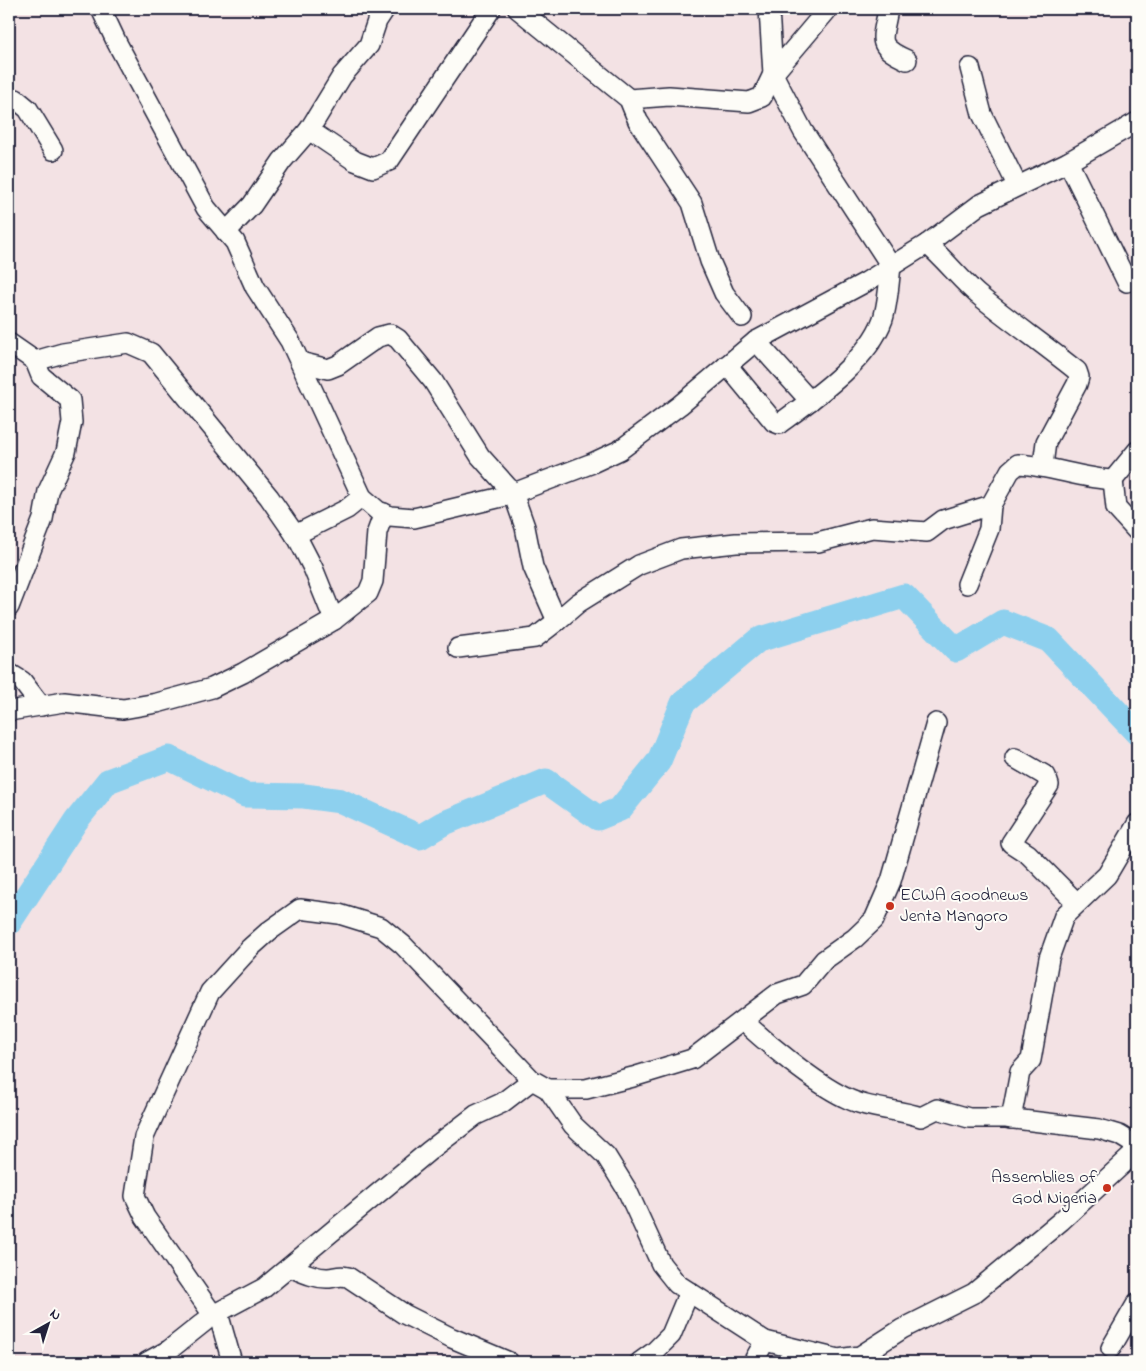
<svg xmlns="http://www.w3.org/2000/svg" width="1146" height="1371" font-family="'Indie Flower',sans-serif">
  <style>
    .lines { fill: none; stroke-linecap: round; stroke-linejoin: round }
    .river { stroke: #8dd0ee; stroke-width: 25 }
    .minor-casing { stroke: #22223b; stroke-width: 22 }
    .minor { stroke: #fdfcf7; stroke-width: 19 }
    .poi-dot { fill: #c8321e; stroke: #fdfcf7; stroke-width: 2 }
    .labels { text-anchor: middle; dominant-baseline: central; stroke-width: 4; stroke-linejoin: round; paint-order: stroke }
    .poi-label { font-size: 18px; fill: #22223b; stroke: #fdfcf7; text-anchor: start }
  </style>
  <rect width="100%" height="100%" fill="#f3e2e4"/>
  <filter id="ink" filterUnits="userSpaceOnUse"><feTurbulence type="fractalNoise" baseFrequency=".02" numOctaves="2"/><feDisplacementMap in="SourceGraphic" scale="10" xChannelSelector="R" yChannelSelector="G"/><feConvolveMatrix kernelMatrix="1 2 1 2 8 2 1 2 1" color-interpolation-filters="sRGB"/></filter>
  <g filter="url(#ink)">
    <g class="lines">
      <polyline class="river" points="9,923 76,821 108,781 169,758 245,795 304,796 341,801 420,837 442,824 546,781 598,818 620,809 659,761 683,703 758,640 904,596 956,650 1003,622 1049,640 1137,733"/>
      <defs>
        <g id="minor">
          <polyline points="101,9 117,43 206,208 235,242 255,287 290,341 362,497 378,511 390,516 414,518 506,496 590,464 620,450 680,405 756,341 866,282 927,244 979,205 1068,162 1137,122"/>
          <polyline points="518,9 629,99 638,121 692,203 710,261 724,293 742,317"/>
          <path d="M888,9C883,40 874,45 907,60"/>
          <polyline points="970,68 982,114 1017,185"/>
          <polyline points="9,99 16,99 28,109 53,150"/>
          <polyline points="629,99 669,96 749,102 762,97 773,74 828,9"/>
          <polyline points="309,130 355,161 373,168 389,161 491,9"/>
          <polyline points="1068,162 1127,282"/>
          <polyline points="226,232 252,205 282,161 309,130 342,76 369,45 377,21 385,9"/>
          <path d="M927,244C947,261 962,282 982,298C1013,323 1046,346 1077,371L1079,377L1077,384L1046,442L1043,465"/>
          <polyline points="756,341 810,401"/>
          <polyline points="9,343 35,361 63,353 128,343 151,353 269,497 298,539 313,568 334,620"/>
          <path d="M300,362L328,369L338,365L378,337L390,334L398,339L433,381L480,456L513,493L525,527L533,567L557,621L578,603L639,565L681,549L736,543L818,542L872,528L927,532L943,520L991,505L1010,471L1018,464C1052,466 1079,478 1113,480L1137,451"/>
          <path d="M727,365L774,422L779,424C814,398 868,361 883,319C888,303 889,283 891,266L803,131L773,74L769,9"/>
          <polyline points="1113,480 1116,508 1137,531"/>
          <polyline points="295,535 347,509 362,497"/>
          <polyline points="967,584 989,529 991,505"/>
          <polyline points="9,607 43,519 48,491 66,452 72,422 70,400 41,376 35,361"/>
          <polyline points="458,648 535,638 557,621"/>
          <polyline points="9,673 22,681 41,706"/>
          <polyline points="9,711 64,702 123,709 157,703 212,688 243,673 334,620 368,593 373,581 377,532 384,513"/>
          <polyline points="1015,758 1046,776 1049,785 1011,843 1028,854 1077,903"/>
          <path d="M743,1021C768,1044 813,1082 844,1097C867,1109 897,1109 921,1117L937,1109L969,1118H1006L1099,1129L1119,1135L1137,1146"/>
          <polyline points="548,1089 586,1089 633,1077 692,1059 777,994 803,985 824,960 855,938 874,920 891,881 936,723"/>
          <polyline points="1011,1119 1020,1072 1031,1060 1049,958 1064,916 1107,875 1137,824"/>
          <path d="M290,1267C302,1272 316,1279 329,1278C337,1277 339,1275 348,1277L404,1314L452,1338L509,1362"/>
          <polyline points="218,1313 232,1362"/>
          <polyline points="213,1315 145,1217 135,1196 144,1137 210,992 250,948 269,931 300,909 339,914 381,927 403,945 532,1080"/>
          <polyline points="1111,1348 1137,1303"/>
          <polyline points="147,1362 169,1350 213,1315 264,1288 429,1151 476,1115 502,1103 532,1080 548,1089 573,1125 606,1156 627,1190 661,1264 677,1284 765,1341 838,1359 860,1356 902,1329 974,1293 1061,1221 1137,1151"/>
          <polyline points="640,1362 654,1352 671,1335 689,1292"/>
          <polyline points="753,1362 765,1341"/>
        </g>
      </defs>
      <use href="#minor" class="minor-casing"/>
      <use href="#minor" class="minor"/>
    </g>
  </g>
  <g class="poi-dot">
    <circle cx="890" cy="906" r="5"/>
    <circle cx="1107" cy="1188" r="5"/>
  </g>
  <g class="labels">
    <g class="poi-label">
      <text x="900" y="896">ECWA Goodnews<tspan x="900" dy="21">Jenta Mangoro</tspan></text>
      <text x="1097" y="1178" text-anchor="end">Assemblies of<tspan x="1097" dy="21">God Nigeria</tspan></text>
    </g>
  </g>
  <rect width="1146" height="1371" fill="none" stroke="#fdfcf7" stroke-width="30"/>
  <rect x="15" y="15" width="1116" height="1341" fill="none" stroke="#22223b" stroke-width="2" filter="url(#ink)"/>
  <g transform="translate(48 1324) rotate(39)" stroke="#fdfcf7" stroke-width="4" paint-order="stroke">
  <path d="M0-4L9 19L0 12L-9 19Z" fill="#22223b"/>
  <text y="-8" font-size="14" font-weight="bold" text-anchor="middle" fill="#22223b">N</text>
  </g>
</svg>
